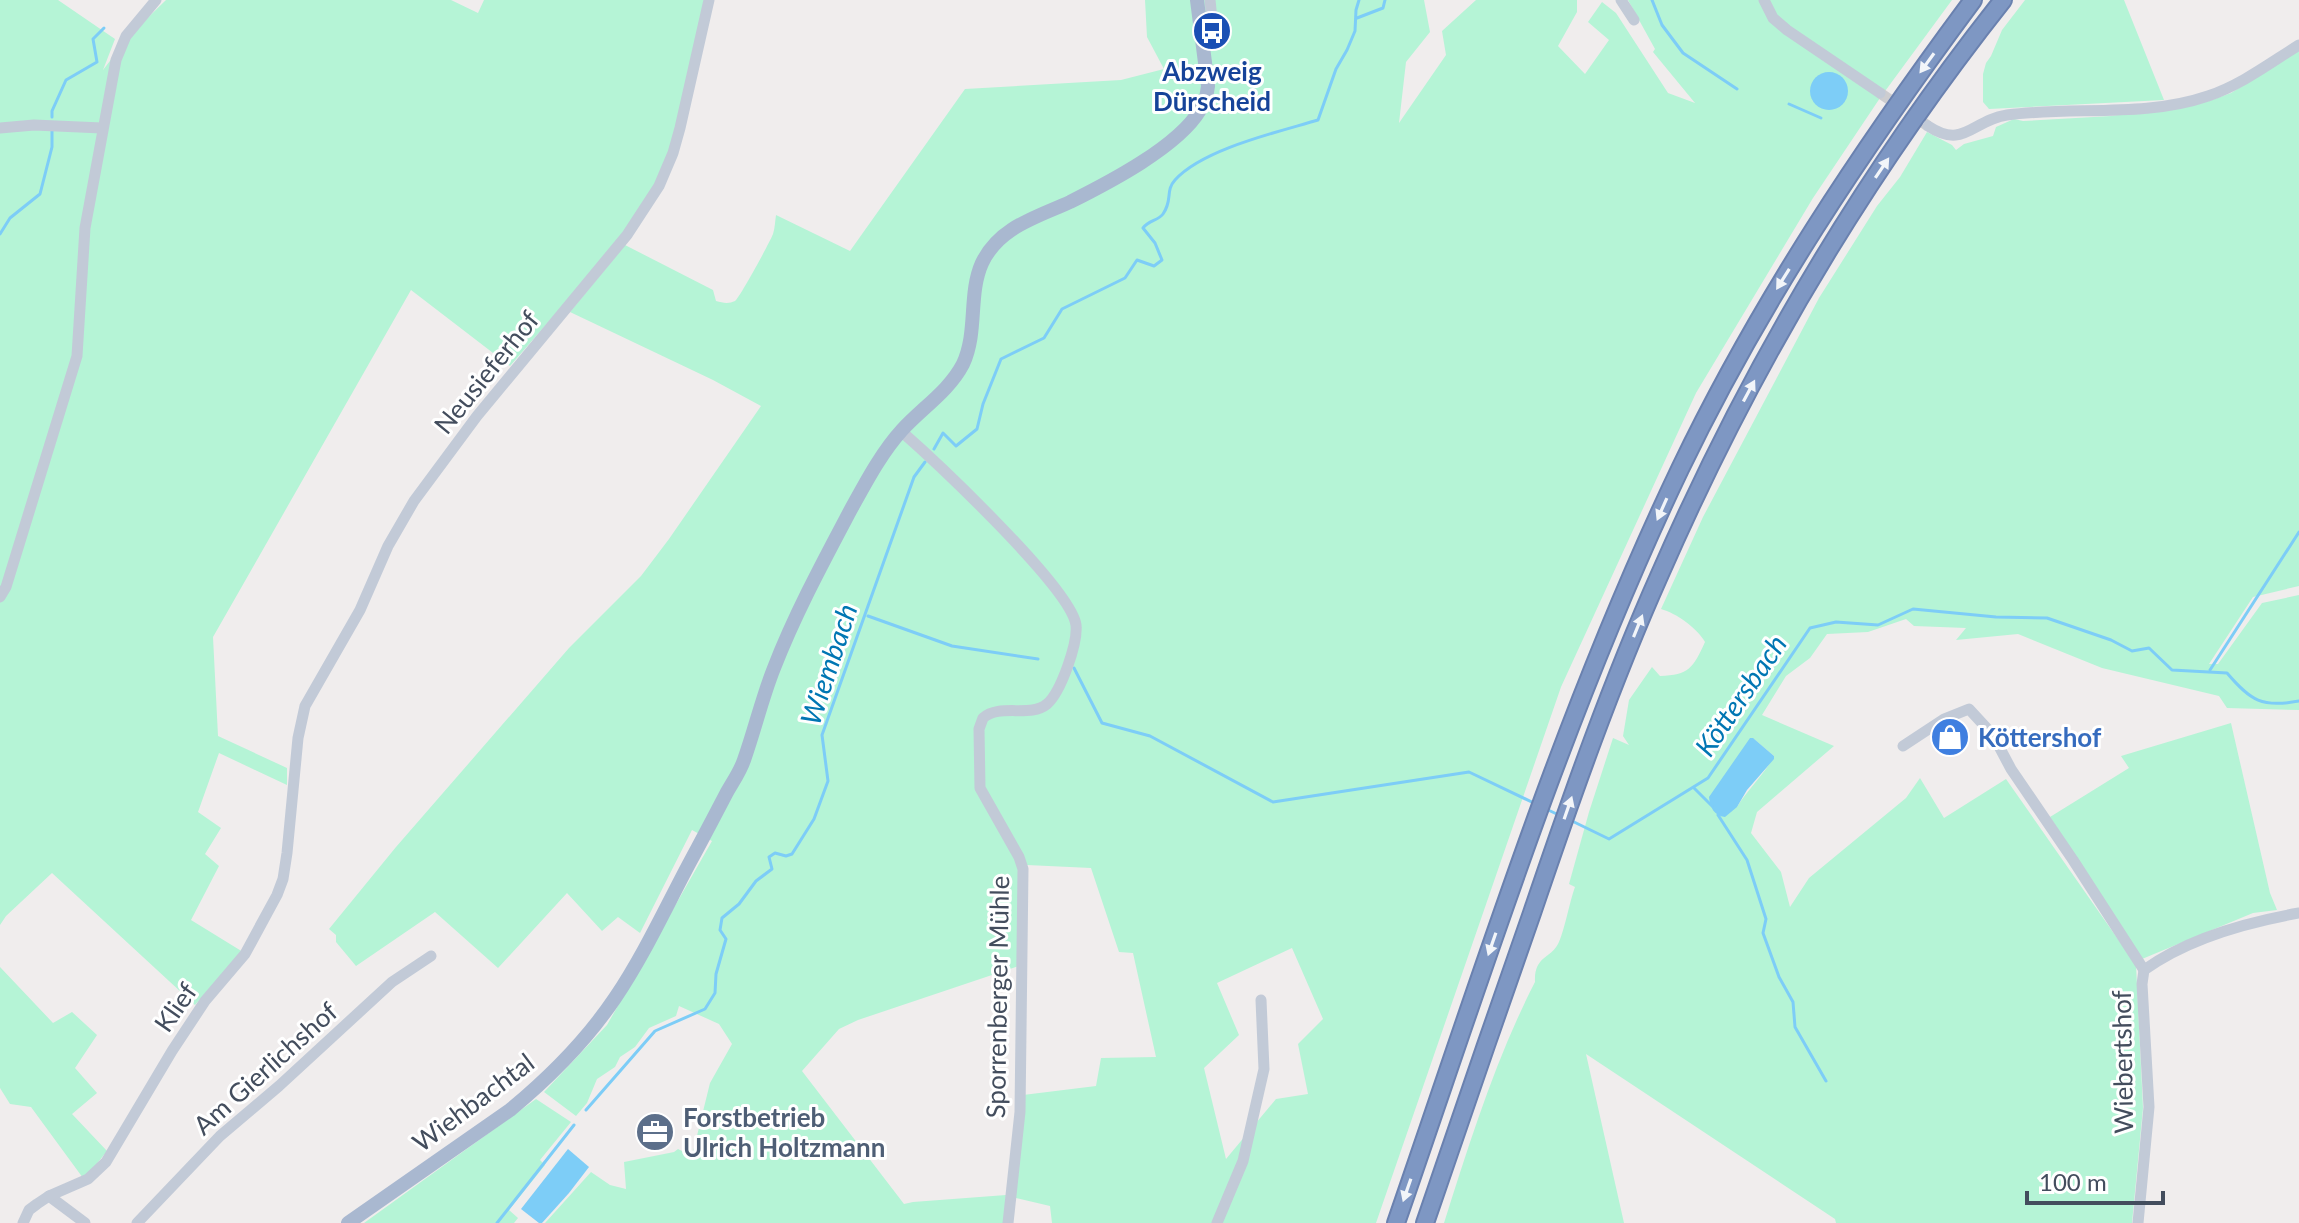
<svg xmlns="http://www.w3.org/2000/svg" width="2299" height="1223" font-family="Lato,sans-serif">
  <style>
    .green { fill: #b5f4d6; fill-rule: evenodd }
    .water { fill: #7dcdf7 }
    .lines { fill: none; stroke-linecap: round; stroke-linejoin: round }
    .stream { stroke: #7dcdf7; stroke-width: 3 }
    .minor-tunnel { stroke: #cdcdd0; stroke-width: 11; stroke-dasharray: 11 5.5; stroke-linecap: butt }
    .highway-casing { stroke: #6a81af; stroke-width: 20 }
    .minor { stroke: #c2cad7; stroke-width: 11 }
    .major { stroke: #a9b8d0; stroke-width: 14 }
    .highway { stroke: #7e97c3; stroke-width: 16 }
    .oneway { fill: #f2f5f9 }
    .labels { text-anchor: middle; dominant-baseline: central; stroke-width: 6; stroke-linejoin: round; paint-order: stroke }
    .transit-label { font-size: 26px; font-weight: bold; fill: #164399; stroke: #fff }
    .street-label { font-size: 26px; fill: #434d5d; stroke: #fff }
    .shop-label { font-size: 26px; font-weight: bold; fill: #366cbe; stroke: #fff; text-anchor: start }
    .service-label { font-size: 26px; font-weight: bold; fill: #4e5e75; stroke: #fff; text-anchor: start }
    .water-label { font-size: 28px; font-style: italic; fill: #0076b3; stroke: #fff }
  </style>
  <rect width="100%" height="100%" fill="#f0eded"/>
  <g class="green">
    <polygon points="0,0 58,0 115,39 103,70 129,36 166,0 451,0 478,13 484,0 708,0 680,128 656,186 625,234 510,366 411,290 213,637 218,736 287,768 287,785 219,753 198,812 221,828 205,854 219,866 191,920 243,952 195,1005 52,873 6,916 0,925"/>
    <path d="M1145,0H1424L1430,32L1406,62L1399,123L1446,55L1442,31L1476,0H1577V12L1558,46L1585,74L1609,40L1588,22L1602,2L1616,13L1668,93L1695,103L1653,52L1655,49L1628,0H1766L1769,3L1770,0H1952L1880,98L1813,198L1696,393L1561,687L1376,1223H1052L1050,1206L1012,1197L1022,1125L1023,1095L1096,1086L1101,1058L1156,1057L1133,953L1119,952L1091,868L1027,865L988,797L985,787L982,773L983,725L986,719L977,720V790L1015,856L1019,867V966L858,1020L839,1029L802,1071L904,1204L913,1202L1006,1195L1004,1223H545L591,1172L610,1185L626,1189L624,1162L674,1152L678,1149L684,1152H693L710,1083L732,1044L719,1024L679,1006L676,1016L649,1028L635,1047L620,1057L615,1067L597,1079L587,1103L576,1116L544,1092L607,1025L712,841L692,830L640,933L618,917L602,931L567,893L498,968L435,912L356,966L336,942V935L329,929L396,847L569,648L641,576L669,539L761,406L713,380L570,312L625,245L713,290L716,301C723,303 729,304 735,301C739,299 770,242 773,234C775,228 775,221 776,215L850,251L965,89L1121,80L1164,69L1147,37ZM1292,948L1323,1019L1298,1044L1308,1094L1276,1099L1226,1159L1204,1068L1239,1035L1217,983Z"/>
    <polygon points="2025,0 2124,0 2164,100 1989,109 1983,102 1983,74 1986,63 1991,56 2002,30"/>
    <path d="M2299,50V586L2253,597L2209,664H2218L2262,603L2299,595V710L2227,708L2219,696L2102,668L2018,634L1956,640L1966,628L1914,626L1906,619L1868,632L1827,634L1810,658L1786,676L1762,715L1834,746L1757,812L1751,833L1781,872L1790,907L1809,878L1906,798L1920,778L1944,818L2006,779L2136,965L2143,1108L2132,1223H1836L1835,1219L1586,1054L1624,1223H1444C1470,1141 1496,1058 1535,982C1534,956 1550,959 1558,944C1564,933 1570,900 1575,887L1569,884L1589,812L1613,738L1629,745L1623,736L1629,700L1652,667L1660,676C1689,675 1693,668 1705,642C1697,628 1676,613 1661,609L1703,517L1819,298L1877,206L1900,177L1927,132L1952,145L1956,150L1964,144L1993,136L1996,127L2014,119L2023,121L2111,116L2209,101L2231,93ZM1750,739H1754L1774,756C1764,775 1748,789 1737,807Z"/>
    <polygon points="2231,723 2270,893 2277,910 2253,913 2142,959 2050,817 2129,768 2121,756"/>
    <polygon points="0,967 53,1023 72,1012 97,1035 75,1068 97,1093 72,1114 107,1151 95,1166 83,1178 31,1107 10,1104 0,1088"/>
    <polygon points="536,1099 571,1122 540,1160 545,1165 509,1210 518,1218 514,1223 364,1223"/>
  </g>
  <g class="water">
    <circle cx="1829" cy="91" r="19"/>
    <path d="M1750,738H1753L1774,756V759L1747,790L1737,807L1725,817C1714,816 1710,807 1709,797Z"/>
    <polygon points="568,1149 589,1167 569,1193 542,1223 539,1223 521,1209"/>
  </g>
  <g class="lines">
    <g class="stream">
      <polyline points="1652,0 1662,25 1683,53 1737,89"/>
      <polyline points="1357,18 1383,8 1385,0"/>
      <polyline points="1789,104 1821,118"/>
      <polyline points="52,117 52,111 66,80 97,62 93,39 104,28"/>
      <polyline points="0,234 10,218 40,194 52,147 52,131"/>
      <path d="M934,449L943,433L956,446L977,429L983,404L1001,359L1044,338L1062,309L1125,278L1137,260L1154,266L1162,260L1155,243L1143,228C1149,220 1158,221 1163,214C1173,200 1165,191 1175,180C1203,149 1278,132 1318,120L1336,69L1347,50L1355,31L1356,10L1359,0"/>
      <polyline points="868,616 952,646 1038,659"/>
      <polyline points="1074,668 1102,723 1150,736 1273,802 1469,772 1536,804"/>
      <polyline points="2210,670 2299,532"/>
      <polyline points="1694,788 1712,806"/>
      <polyline points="1546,809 1561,816"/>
      <polyline points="1718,815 1747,860 1766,919 1763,933 1779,977 1793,1002 1795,1027 1826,1081"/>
      <path d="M1572,821L1609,839L1708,778L1810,628L1836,622L1878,625L1913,609L1996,617L2047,618L2111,640L2132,651L2149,648L2172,670L2227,673C2251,701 2262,708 2299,701"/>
      <polyline points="586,1110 655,1031 705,1009 715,993 716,974 726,939 720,930 722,918 739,904 756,881 772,869 769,857 775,853 786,856 792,854 814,819 828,781 822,735 914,477 925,462"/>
      <polyline points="497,1223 574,1125"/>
    </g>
    <polyline class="minor-tunnel" points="1880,93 1928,126"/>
    <defs>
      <g id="highway">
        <path d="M1396,1223C1484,969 1564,712 1680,469C1760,302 1863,148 1973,0"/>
        <path d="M1425,1223C1460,1120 1496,1016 1532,913C1571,798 1611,684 1660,574C1749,370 1865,174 2003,0"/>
      </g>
    </defs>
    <use href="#highway" class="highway-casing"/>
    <g class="minor">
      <polyline points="1621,0 1634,20"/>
      <polyline points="1764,0 1773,18 1787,30 1880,93"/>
      <path d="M1202,31C1215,28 1211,11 1210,0"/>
      <path d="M1928,126C1964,150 1972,120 2007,115C2073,106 2144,118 2208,96C2241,85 2270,63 2299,45"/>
      <polyline points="0,128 34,125 102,128"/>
      <path d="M901,431C934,460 1071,588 1076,625C1078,643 1061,692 1047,704C1030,718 1000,703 983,718L979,729L980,788L1019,857L1023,869L1020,1112L1008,1223"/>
      <polyline points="0,597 6,587 77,356 85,228 116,60 126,36 156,0"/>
      <polyline points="1903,746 1944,719 1969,709 1993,735 2011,769 2073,860 2144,970"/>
      <polyline points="49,1196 85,1223"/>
      <polyline points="23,1223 29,1210 37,1204 49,1196 88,1179 106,1162 172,1051 205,1001 245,954 277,895 283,879 287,853 298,738 305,706 360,610 388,546 414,501 477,416 627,235 659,186 673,153 680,128 709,0"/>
      <polyline points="137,1223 220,1136 279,1086 392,982 431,956"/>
      <polyline points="1217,1223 1243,1161 1264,1069 1261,1000"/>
      <path d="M2138,1223L2149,1107L2142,984L2144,970C2187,939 2248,922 2299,913"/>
    </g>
    <path class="major" d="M348,1223L510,1110C550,1077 586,1041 615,998C644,955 666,907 690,862C702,840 714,817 726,794C732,783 740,772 744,760C755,729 762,698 774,668C795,614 823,562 850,511C865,484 881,453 902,430C922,408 949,391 963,364C978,332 968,294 982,263C999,227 1037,217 1070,202C1108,183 1178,147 1200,110C1205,103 1207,95 1208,86L1197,0"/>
    <use href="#highway" class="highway"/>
  </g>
  <defs><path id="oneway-solid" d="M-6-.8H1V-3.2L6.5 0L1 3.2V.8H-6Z" transform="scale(2)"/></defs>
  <g class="oneway">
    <use href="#oneway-solid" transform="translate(1927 63) rotate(126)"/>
    <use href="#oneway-solid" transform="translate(1882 168) rotate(-56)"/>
    <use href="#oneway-solid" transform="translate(1783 279) rotate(122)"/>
    <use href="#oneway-solid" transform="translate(1749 391) rotate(-62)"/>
    <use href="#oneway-solid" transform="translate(1662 509) rotate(114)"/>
    <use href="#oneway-solid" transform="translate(1638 626) rotate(-68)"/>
    <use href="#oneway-solid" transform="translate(1568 808) rotate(-71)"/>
    <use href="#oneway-solid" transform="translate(1492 944) rotate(109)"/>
    <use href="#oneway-solid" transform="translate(1407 1190) rotate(109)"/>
  </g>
  <defs>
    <symbol id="bus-disc" viewBox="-11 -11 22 22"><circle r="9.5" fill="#1a4fb4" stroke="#fff"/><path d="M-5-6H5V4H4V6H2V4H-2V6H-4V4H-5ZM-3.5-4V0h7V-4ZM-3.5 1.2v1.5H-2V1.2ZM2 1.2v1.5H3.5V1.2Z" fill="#fff"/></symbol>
    <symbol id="shop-disc" viewBox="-11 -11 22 22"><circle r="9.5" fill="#3f7fe0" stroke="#fff"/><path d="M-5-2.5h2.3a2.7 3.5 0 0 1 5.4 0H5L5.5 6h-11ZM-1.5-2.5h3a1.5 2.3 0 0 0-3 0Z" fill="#fff"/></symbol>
    <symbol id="office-disc" viewBox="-11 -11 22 22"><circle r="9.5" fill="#5c6f8a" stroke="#fff"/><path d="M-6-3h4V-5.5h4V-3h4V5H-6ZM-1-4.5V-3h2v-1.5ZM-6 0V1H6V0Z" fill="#fff"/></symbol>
  </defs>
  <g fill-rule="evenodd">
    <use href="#bus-disc" x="1190" y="9" width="44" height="44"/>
    <use href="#shop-disc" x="1928" y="715" width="44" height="44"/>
    <use href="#office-disc" x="633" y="1110" width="44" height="44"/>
  </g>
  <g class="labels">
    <g class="transit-label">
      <text x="1212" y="71">Abzweig<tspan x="1212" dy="30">Dürscheid</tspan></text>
    </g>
    <g class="street-label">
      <text transform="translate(486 372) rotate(-51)">Neusieferhof</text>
      <text transform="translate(997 997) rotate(-89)">Sporrenberger Mühle</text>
      <text transform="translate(175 1007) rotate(-55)">Klief</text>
      <text transform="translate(2122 1062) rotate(-91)">Wiebertshof</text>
      <text transform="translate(265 1068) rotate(-42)">Am Gierlichshof</text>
      <text transform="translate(473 1102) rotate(-37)">Wiehbachtal</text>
    </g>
    <g class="shop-label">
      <text x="1978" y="737">Köttershof</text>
    </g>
    <g class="service-label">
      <text x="683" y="1117">Forstbetrieb<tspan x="683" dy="30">Ulrich Holtzmann</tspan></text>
    </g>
    <g class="water-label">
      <text transform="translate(828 664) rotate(-72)">Wiembach</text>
      <text transform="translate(1740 695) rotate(-56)">Köttersbach</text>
    </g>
  </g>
  <path d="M2027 1191v12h136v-12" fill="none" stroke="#434d5d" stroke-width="4"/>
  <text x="2039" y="1191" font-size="24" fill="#434d5d" stroke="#ffffff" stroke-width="6" paint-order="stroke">100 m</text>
</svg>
